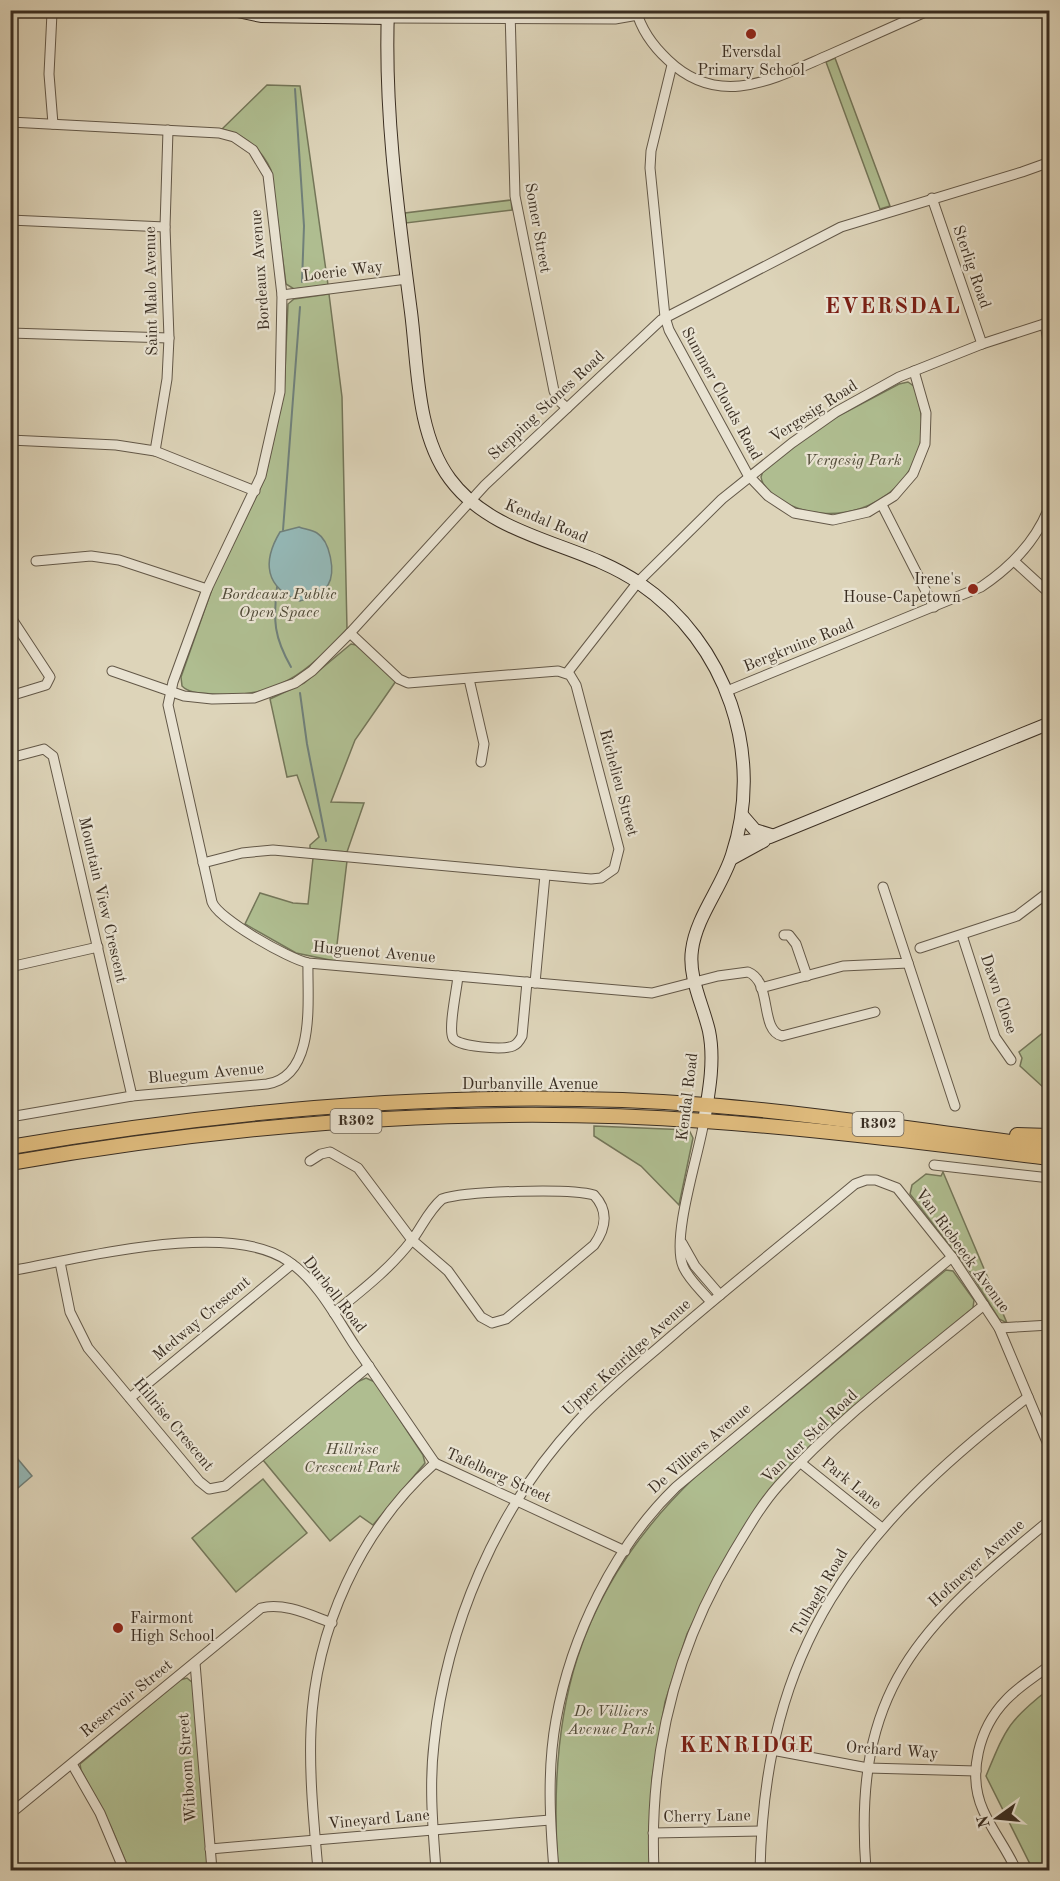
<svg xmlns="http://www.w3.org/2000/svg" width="1060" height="1881" font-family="'Old Standard TT',serif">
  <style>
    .green { fill: #afbd90; stroke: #747659; stroke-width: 1.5 }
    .water { fill: #94b7b5; stroke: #70807a; stroke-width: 1.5 }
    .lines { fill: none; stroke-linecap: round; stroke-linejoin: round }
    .stream { stroke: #70807a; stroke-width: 2 }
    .street-casing { stroke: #635848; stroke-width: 11 }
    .secondary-casing { stroke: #3a2e22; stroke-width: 14 }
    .primary-casing { stroke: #3a2e22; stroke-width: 16 }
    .street { stroke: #e9e3d2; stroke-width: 9 }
    .secondary { stroke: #e9e3d2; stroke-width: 12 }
    .primary { stroke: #deba7c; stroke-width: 14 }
    .poi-dot { fill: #8f2418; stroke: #e9e3d2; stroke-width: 2 }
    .labels { text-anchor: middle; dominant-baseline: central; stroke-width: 4.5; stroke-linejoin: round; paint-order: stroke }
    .shield { fill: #e9e3d2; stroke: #6e6457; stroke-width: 1.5 }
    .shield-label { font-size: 15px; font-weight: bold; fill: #3a2e22 }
    .poi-label { font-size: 16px; fill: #3a2e22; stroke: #e9e3d2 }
    .street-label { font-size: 16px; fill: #3a2e22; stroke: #e9e3d2 }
    .park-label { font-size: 16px; font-style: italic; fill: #514b38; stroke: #e9e3d2 }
    .district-label { font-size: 22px; font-weight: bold; letter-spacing: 1.5px; fill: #7a1f14; stroke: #e9e3d2 }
  </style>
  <rect width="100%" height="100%" fill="#ddd4b9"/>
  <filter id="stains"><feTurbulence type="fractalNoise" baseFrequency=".00333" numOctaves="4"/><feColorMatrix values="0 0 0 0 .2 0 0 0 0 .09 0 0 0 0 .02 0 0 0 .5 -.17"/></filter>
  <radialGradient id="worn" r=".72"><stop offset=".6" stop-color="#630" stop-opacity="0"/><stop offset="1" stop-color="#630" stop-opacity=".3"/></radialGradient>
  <g class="green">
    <polygon points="835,58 890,206 880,209 826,62"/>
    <path d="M267,85L300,86L328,285L294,289L286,284L271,170C261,148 245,135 222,129Z"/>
    <polygon points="511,200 512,210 406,223 405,213"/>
    <path d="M329,294L342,397L347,629C307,673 275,700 212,694C202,693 190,694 182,686L181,677L213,586L265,478L284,393L288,304L294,299Z"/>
    <path d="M908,382L915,387C919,403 923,417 922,433C915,503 833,535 777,498C770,492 762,486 761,477L764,468L829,421L899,384Z"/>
    <polygon points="351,644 356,645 396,681 355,740 331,802 364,803 347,852 310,849 310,845 319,837 297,775 287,777 270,699 304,683"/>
    <polygon points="313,858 347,861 335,961 296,953 245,924 260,893 293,903 308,904"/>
    <polygon points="1049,1028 1044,1088 1020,1066 1022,1058 1019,1052"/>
    <polygon points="594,1126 689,1130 693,1138 679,1205 641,1166 594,1136"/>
    <polygon points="943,1172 1007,1323 999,1319 970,1272 910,1194 912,1185 926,1174 941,1176"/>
    <path d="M946,1270L953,1271L974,1300L973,1308L852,1409L740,1534L727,1555L687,1634L665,1702L652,1779L650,1870H558C547,1711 576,1591 695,1477Z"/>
    <polygon points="366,1378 375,1382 423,1455 425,1463 373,1525 360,1516 330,1541 263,1460 357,1382"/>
    <polygon points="263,1479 307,1533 236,1592 192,1538"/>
    <polygon points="187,1678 193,1683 208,1870 129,1870 111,1827 81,1770 80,1764 180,1680"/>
    <path d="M1049,1689V1870H1033L986,1776C1006,1728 1008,1721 1049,1689Z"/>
  </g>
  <g class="water">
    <path d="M299,527C304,529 312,530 317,533C330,541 336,572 328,585C321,596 311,598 300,601C265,588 262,562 280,532Z"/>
    <polygon points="12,1452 32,1476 12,1493 10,1492"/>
  </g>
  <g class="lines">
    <g class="stream">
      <polyline points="295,89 304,226 302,282"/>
      <polyline points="283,530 300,307"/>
      <path d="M277,587C273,621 274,637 291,667"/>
      <polyline points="300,693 307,744 326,841"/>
    </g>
    <defs>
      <g id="street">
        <polyline points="33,10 52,13 71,10"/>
        <polyline points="510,10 515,196 554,391 558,400 567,408"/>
        <path d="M636,10C641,29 654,47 668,60C720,110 775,78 829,55C863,40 896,25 930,10"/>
        <polyline points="52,13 49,74 53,124"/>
        <polyline points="388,18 615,19 638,15"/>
        <polyline points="672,65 651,151 650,168 665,317 669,330 748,475 768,496 794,513 833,520 868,512 894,496 913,474 925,444 926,413 914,371"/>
        <path d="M10,122L219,133L234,137L253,150L268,175L282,295L280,392L261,476L207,589L173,682L168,705L212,902C218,919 289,959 308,963L652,993L718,976L748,972C773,982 759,1030 782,1036L875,1012"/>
        <polyline points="932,198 982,344"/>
        <polyline points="10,220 165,227"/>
        <polyline points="282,295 407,279"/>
        <polyline points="1045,323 1050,355"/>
        <polyline points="10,333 169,338"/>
        <polyline points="10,440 116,445 155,451 255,491"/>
        <polyline points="155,451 167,379 169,338 165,227 168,130"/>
        <polyline points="882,505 934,607"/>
        <polyline points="36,561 91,556 119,560 207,589"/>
        <polyline points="1014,561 1050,594"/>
        <polyline points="10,616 50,677 46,685 10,696"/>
        <polyline points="112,671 184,696 212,699 254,698 295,683 312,671 350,633 485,485 661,320 841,227 1022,172 1050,162"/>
        <polyline points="567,673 638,582 722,499 792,443 836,412 899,377 982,344 1050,322"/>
        <polyline points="469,679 484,744 481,762"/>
        <path d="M727,691L981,587C1011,567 1037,540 1050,505"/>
        <polyline points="10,758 44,749 53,756 132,1096"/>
        <polyline points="203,863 242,853 273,850 591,879 601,878 614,869 619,849 576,685 570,675 558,671 408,683 399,679 350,633"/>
        <polyline points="784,935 789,935 796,944 807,976"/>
        <polyline points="962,935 995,1037 1011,1060"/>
        <polyline points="920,948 1017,916 1050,891"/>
        <polyline points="908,963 955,1106"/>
        <polyline points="10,967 98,947"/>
        <path d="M458,976C457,989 448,1028 453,1038C458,1047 503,1050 513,1046C518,1044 520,1040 522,1036L527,982"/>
        <polyline points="535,983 545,875"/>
        <polyline points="761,988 843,966 908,963 883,887"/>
        <path d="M10,1117L132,1096L267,1084C317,1076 307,998 308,963"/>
        <path d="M704,1121C699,1154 671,1237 683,1266C688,1279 702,1291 711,1302"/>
        <path d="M310,1161L321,1154L330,1152L358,1168L412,1240L448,1271L481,1317L492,1323L506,1319L594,1245C606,1228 609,1211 594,1195C570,1188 466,1191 442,1199C428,1211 422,1227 412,1240C390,1269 361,1291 334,1313"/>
        <polyline points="934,1165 1050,1178"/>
        <polyline points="682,1243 695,1266 720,1295"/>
        <polyline points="60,1262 70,1312 88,1348 199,1481 209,1489 225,1486 369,1366"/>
        <path d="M10,1271C80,1259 227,1219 288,1261C317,1280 336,1317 355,1346C382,1385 408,1424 435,1463"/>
        <polyline points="999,1328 1050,1325"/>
        <polyline points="130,1398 292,1264"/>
        <polyline points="435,1463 625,1551"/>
        <polyline points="801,1463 882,1528"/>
        <polyline points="195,1663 212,1870"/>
        <polyline points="772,1750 868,1768 976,1771"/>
        <polyline points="72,1764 100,1813 124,1870"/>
        <path d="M10,1814L261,1608C284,1602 310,1615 332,1623"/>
        <polyline points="653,1833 761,1831"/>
        <polyline points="210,1849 550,1820"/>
        <path d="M318,1870C314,1824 309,1776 311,1729C315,1629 360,1530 435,1463"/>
        <path d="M436,1870C433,1829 429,1786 434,1744C446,1627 496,1509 577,1422C606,1390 641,1363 674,1334C733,1283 795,1234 855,1184L866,1180H876L897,1188L952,1257L999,1328L1050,1449"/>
        <path d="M554,1870C550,1821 547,1769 556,1720C571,1636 614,1547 676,1487L952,1257"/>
        <path d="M654,1870C649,1757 674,1651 733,1553C747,1530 761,1505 779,1485C840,1417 915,1362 984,1305"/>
        <path d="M760,1870C765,1645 855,1530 1028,1397"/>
        <path d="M866,1870C852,1689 919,1627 1050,1520"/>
        <path d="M1016,1870C1007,1849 992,1831 983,1810C967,1774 979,1728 1006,1700C1019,1686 1035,1677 1050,1665"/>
      </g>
      <g id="secondary">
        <polyline points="233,10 261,16 388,18"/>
        <path d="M388,10C384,111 398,212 411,312C418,366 416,433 450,479C495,540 580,542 639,583C727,643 765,755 732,855C722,887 696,917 692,950C688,977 703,1005 709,1031C715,1060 709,1092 704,1121"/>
        <polyline points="742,815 755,830 771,835"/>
        <polyline points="736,843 770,837 1050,723"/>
        <polyline points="731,859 764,841"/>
      </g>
      <g id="primary">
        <polyline points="1017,1135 1050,1136"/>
        <path d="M10,1147C239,1108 474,1087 706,1105C821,1114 935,1133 1050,1147"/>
        <path d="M10,1163C239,1123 473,1104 705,1121C820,1129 935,1144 1050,1158"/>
      </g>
    </defs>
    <use href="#street" class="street-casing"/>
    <use href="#secondary" class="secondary-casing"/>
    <use href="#primary" class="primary-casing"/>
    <use href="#street" class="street"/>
    <use href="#secondary" class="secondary"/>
    <use href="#primary" class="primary"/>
  </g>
  <g class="poi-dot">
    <circle cx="751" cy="34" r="6"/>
    <circle cx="973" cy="589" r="6"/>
    <circle cx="118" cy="1628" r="6"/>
  </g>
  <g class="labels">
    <g class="shield">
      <rect x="330.5" y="1109" width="51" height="24" rx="4.5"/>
      <rect x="852.5" y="1112" width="51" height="24" rx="4.5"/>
    </g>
    <g class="shield-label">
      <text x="356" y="1121">R302</text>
      <text x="878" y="1124">R302</text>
    </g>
    <g class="poi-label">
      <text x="751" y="53">Eversdal<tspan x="751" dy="18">Primary School</tspan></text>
      <text x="961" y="580" text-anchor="end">Irene's<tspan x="961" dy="18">House-Capetown</tspan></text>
      <text x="130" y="1619" text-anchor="start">Fairmont<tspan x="130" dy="18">High School</tspan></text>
    </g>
    <g class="street-label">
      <text transform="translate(537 228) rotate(80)">Somer Street</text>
      <text transform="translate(971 267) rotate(71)">Sterlig Road</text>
      <text transform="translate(261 270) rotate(-94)">Bordeaux Avenue</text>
      <text transform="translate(343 272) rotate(-7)">Loerie Way</text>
      <text transform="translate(152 291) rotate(-91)">Saint Malo Avenue</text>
      <text transform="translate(721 394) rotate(61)">Summer Clouds Road</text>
      <text transform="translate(547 406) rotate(-43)">Stepping Stones Road</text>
      <text transform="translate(814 412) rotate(-33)">Vergesig Road</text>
      <text transform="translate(546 522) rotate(23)">Kendal Road</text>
      <text transform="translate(799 646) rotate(-22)">Bergkruine Road</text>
      <text transform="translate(618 783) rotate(75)">Richelieu Street</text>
      <text transform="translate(102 900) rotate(77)">Mountain View Crescent</text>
      <text transform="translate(374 953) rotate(5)">Huguenot Avenue</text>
      <text transform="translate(998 994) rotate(71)">Dawn Close</text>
      <text transform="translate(206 1074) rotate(-5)">Bluegum Avenue</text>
      <text x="530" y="1085">Durbanville Avenue</text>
      <text transform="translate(688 1097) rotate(-83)">Kendal Road</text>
      <text transform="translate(962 1251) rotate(54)">Van Riebeeck Avenue</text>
      <text transform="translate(334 1295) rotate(52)">Durbell Road</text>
      <text transform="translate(202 1319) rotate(-40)">Medway Crescent</text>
      <text transform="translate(627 1358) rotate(-42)">Upper Kenridge Avenue</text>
      <text transform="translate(173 1425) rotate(50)">Hillrise Crescent</text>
      <text transform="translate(810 1437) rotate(-44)">Van der Stel Road</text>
      <text transform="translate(700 1449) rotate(-41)">De Villiers Avenue</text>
      <text transform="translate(498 1476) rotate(24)">Tafelberg Street</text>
      <text transform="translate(851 1484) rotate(39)">Park Lane</text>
      <text transform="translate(977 1564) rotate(-42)">Hofmeyer Avenue</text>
      <text transform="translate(820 1593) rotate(-60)">Tulbagh Road</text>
      <text transform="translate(127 1699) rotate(-39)">Reservoir Street</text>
      <text transform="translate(892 1751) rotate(4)">Orchard Way</text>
      <text transform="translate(188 1768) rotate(-94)">Witboom Street</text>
      <text transform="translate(707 1817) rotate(-1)">Cherry Lane</text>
      <text transform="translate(379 1820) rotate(-5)">Vineyard Lane</text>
    </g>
    <g class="park-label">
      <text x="853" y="461">Vergesig Park</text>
      <text x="279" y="595">Bordeaux Public<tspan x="279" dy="18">Open Space</tspan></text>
      <text x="352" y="1450">Hillrise<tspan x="352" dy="18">Crescent Park</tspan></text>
      <text x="611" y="1712">De Villiers<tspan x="611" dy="18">Avenue Park</tspan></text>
    </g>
    <g class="district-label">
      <text x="893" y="307">EVERSDAL</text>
      <text x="747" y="1746">KENRIDGE</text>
    </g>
  </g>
  <rect width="1060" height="1881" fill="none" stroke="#ddd4b9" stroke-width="36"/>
  <rect x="12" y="12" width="1036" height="1857" fill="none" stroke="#3a2e22" stroke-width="3"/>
  <rect x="18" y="18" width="1024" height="1845" fill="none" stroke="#3a2e22" stroke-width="1.5"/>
  <g transform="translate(997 1818) rotate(255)" stroke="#e9e3d2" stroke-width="4.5" paint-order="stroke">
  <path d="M0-4.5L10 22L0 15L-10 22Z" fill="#3a2e22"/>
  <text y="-9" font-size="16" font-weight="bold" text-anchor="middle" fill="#3a2e22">N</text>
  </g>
  <rect width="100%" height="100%" filter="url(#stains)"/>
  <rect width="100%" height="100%" fill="url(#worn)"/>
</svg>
